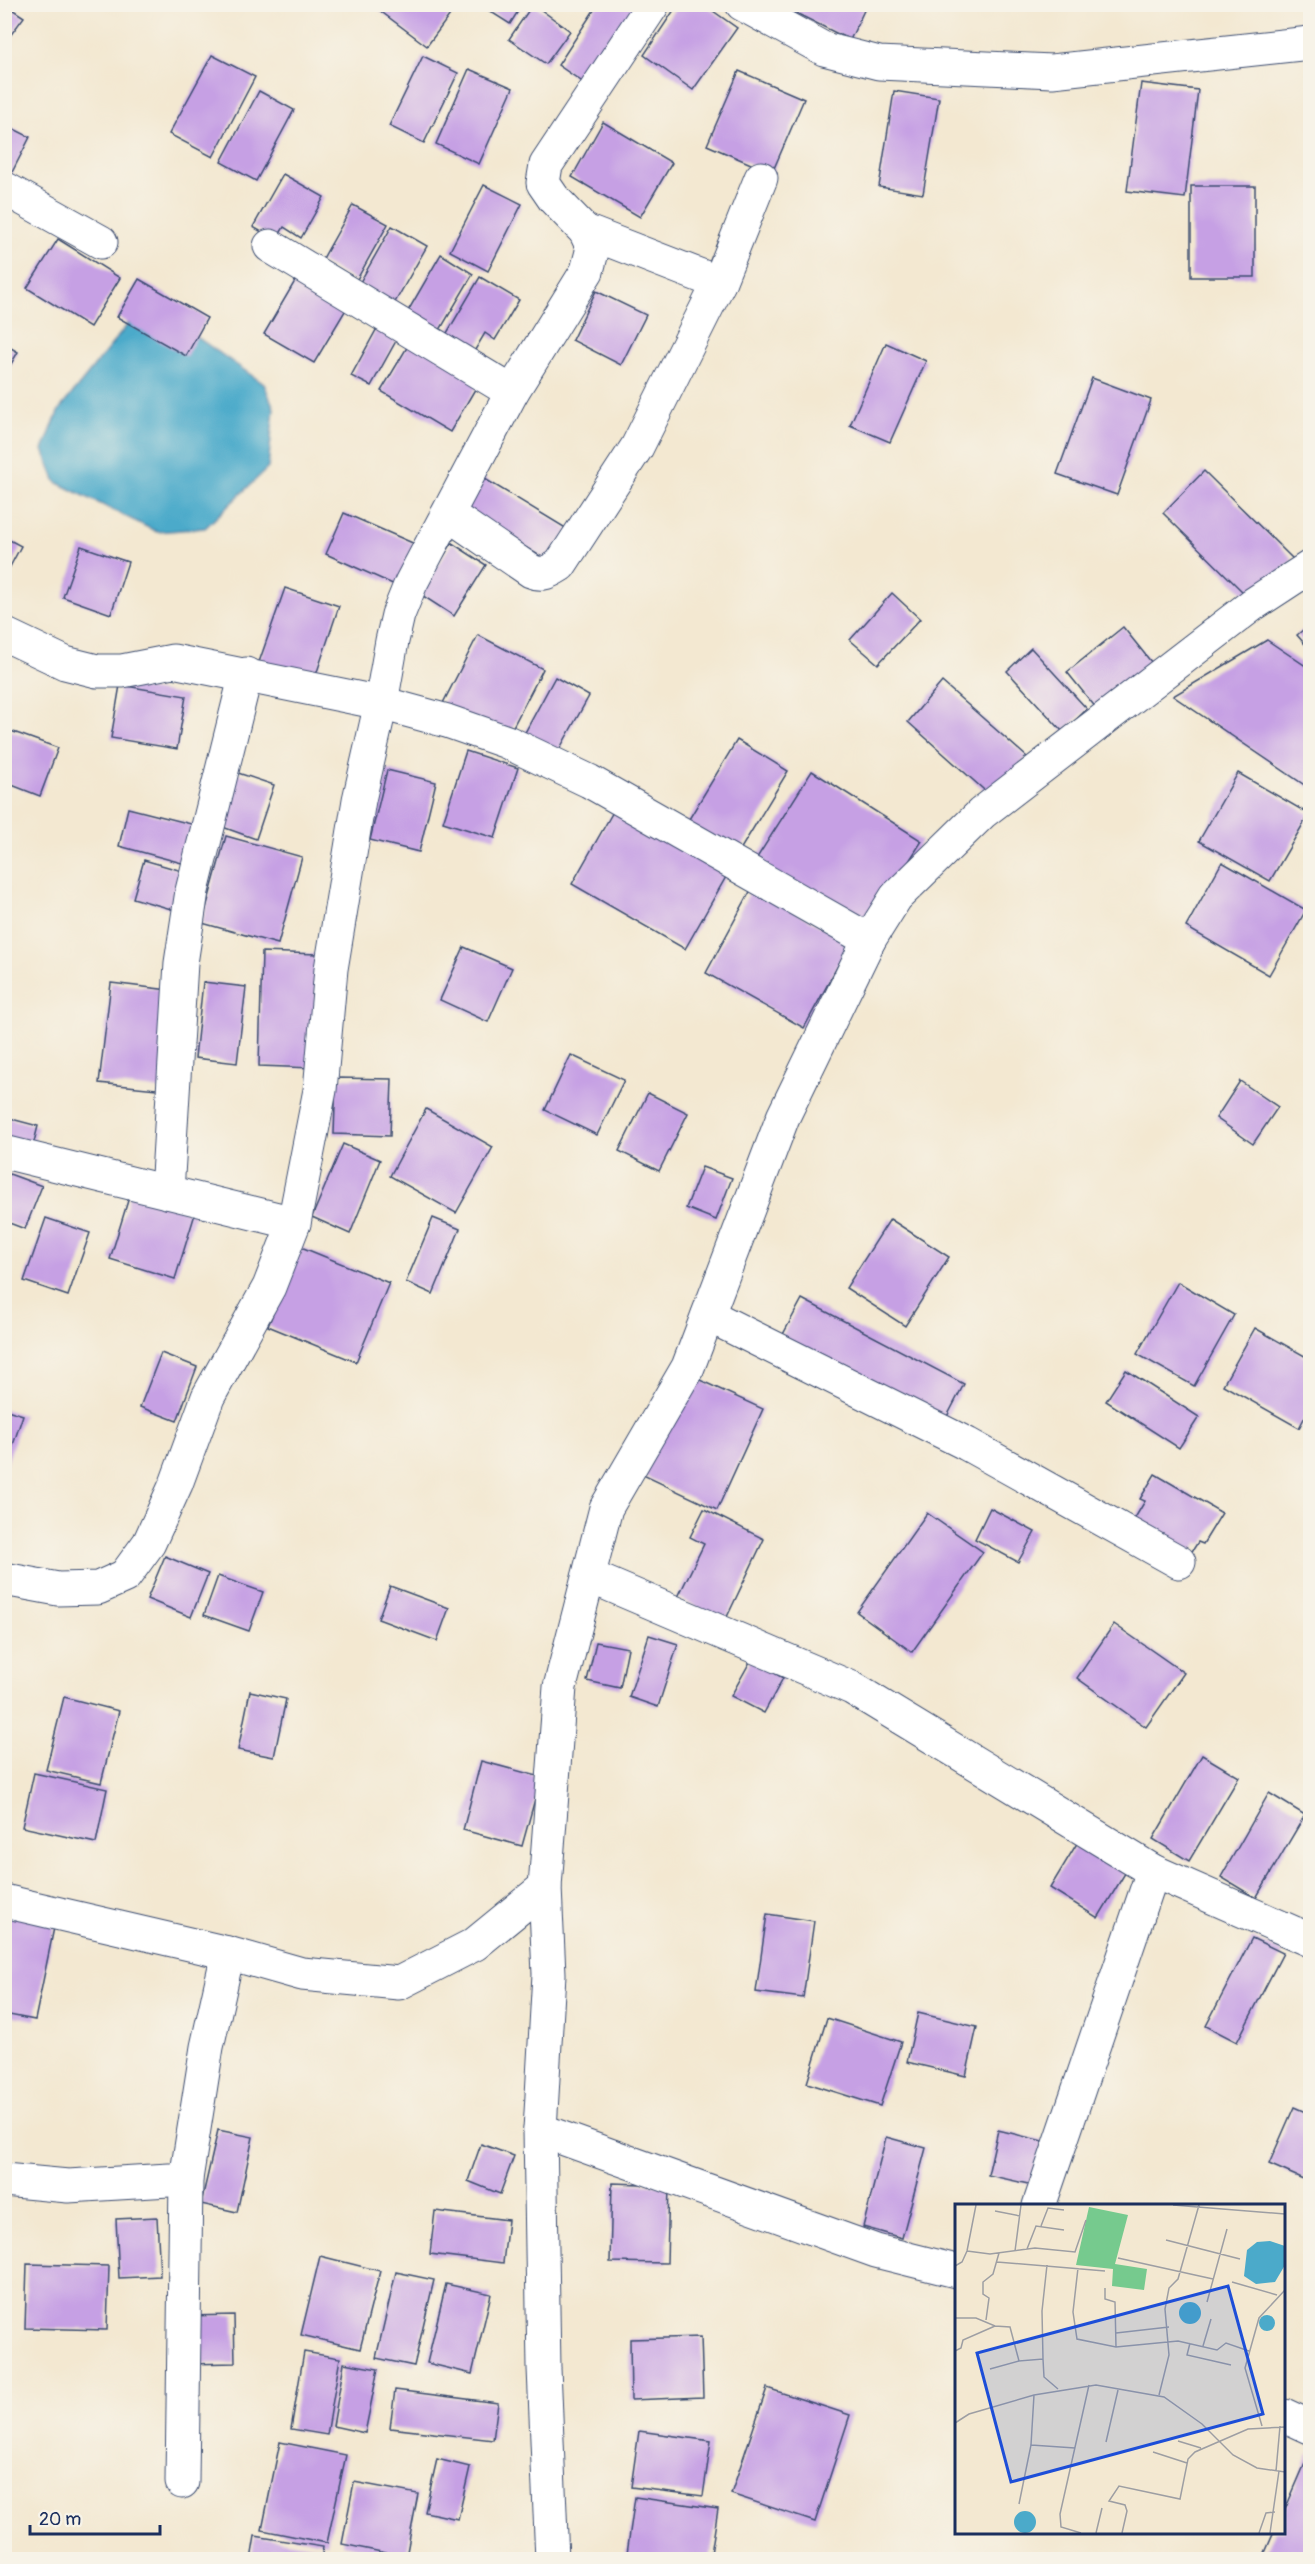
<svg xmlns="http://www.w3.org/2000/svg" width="1315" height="2564" font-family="Pangolin,sans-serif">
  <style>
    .water { fill: #4baaca; stroke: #336c94; stroke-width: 1.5 }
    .building { fill: #c6a0e4 }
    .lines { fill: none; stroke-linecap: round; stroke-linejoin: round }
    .minor-casing { stroke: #3b4b6f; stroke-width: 35 }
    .tertiary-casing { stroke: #3b4b6f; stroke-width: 35 }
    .minor { stroke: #fff; stroke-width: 33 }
    .tertiary { stroke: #fff; stroke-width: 33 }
    .inset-road { fill: none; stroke: #9d9ea3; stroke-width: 1.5 }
    .view { fill: #1d4ed8; fill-opacity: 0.15; stroke: #1d4ed8; stroke-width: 3 }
    .inset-edge { fill: none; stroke: #1b2f5e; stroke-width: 3 }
  </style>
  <rect width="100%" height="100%" fill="#f7f3e8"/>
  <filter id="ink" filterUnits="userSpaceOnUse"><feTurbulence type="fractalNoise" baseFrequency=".0167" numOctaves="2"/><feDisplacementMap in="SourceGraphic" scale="12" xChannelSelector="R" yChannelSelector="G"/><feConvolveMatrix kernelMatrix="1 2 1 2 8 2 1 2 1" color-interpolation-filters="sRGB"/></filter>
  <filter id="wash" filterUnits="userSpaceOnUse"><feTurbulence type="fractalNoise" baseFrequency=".008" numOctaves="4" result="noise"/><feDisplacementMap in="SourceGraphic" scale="24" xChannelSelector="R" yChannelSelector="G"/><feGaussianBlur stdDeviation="1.35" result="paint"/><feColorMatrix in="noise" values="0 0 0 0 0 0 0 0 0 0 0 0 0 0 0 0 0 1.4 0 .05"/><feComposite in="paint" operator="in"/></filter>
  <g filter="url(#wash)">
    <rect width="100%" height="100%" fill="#f3e8d1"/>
    <polygon class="water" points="137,313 198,338 264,384 274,408 268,468 205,528 157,532 56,482 43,450 59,410"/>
    <g id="blocks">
      <g class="building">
        <polygon points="4,4 24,17 4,44"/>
        <polygon points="383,4 458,4 427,46 379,10"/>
        <polygon points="533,4 570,31 546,64 509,39"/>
        <polygon points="598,4 641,4 587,85 558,65"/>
        <polygon points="678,4 703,4 737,28 693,90 644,55"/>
        <polygon points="778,4 867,4 850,40"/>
        <polygon points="480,5 522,5 510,24"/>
        <polygon points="212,55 255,77 213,157 169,134"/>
        <polygon points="423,56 458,73 424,143 389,126"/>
        <polygon points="469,69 513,88 479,164 436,144"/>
        <polygon points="739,71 804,99 772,173 707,145"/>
        <polygon points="1141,83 1198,90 1185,198 1127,191"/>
        <polygon points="259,91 294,110 256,181 221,162"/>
        <polygon points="894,91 939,98 923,194 879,187"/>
        <polygon points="603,122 672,163 640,217 572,177"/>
        <polygon points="4,124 30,137 4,188"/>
        <polygon points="283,174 324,197 301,238 284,227 276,240 253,227"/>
        <polygon points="484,185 522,204 488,271 450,251"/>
        <rect x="1191" y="186" width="64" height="91"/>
        <polygon points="353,205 388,224 356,281 321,262"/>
        <polygon points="392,226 427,246 394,304 359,284"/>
        <polygon points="58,239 120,278 90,327 27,288"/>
        <polygon points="441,254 473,274 440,330 408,311"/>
        <polygon points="298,276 348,306 314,363 264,334"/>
        <polygon points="480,277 519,300 495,340 485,333 472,355 444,338"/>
        <polygon points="139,279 207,318 186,356 117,317"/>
        <polygon points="596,291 646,315 621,365 572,340"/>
        <polygon points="381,321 401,332 371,386 351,376"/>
        <polygon points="412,339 481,379 450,432 381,391"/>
        <polygon points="886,343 926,361 890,442 850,425"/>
        <polygon points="4,344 18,352 4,376"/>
        <polygon points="1092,378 1151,400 1117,495 1057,474"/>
        <polygon points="1204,471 1293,559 1252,601 1163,513"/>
        <polygon points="480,476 569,530 550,562 460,508"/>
        <polygon points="344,513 424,548 406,590 326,554"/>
        <polygon points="4,537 21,546 4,578"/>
        <polygon points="452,543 486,565 454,616 420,594"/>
        <polygon points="81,546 128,562 111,614 63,597"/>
        <polygon points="285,588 339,606 313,684 258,665"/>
        <polygon points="892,593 920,619 878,664 850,640"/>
        <polygon points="1310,624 1310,650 1297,635"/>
        <polygon points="1123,627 1156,668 1101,714 1067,672"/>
        <polygon points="478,635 543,669 506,740 441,707"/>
        <polygon points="1267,640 1310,669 1310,785 1309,788 1173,696"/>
        <polygon points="1031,648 1087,709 1063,732 1007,671"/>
        <polygon points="555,677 589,696 554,759 521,740"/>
        <polygon points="942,682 1027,757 992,797 908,722"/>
        <polygon points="120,685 186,696 177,749 111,738"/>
        <polygon points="8,730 58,748 40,796 4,782 4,740"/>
        <polygon points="737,740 788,771 734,860 683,829"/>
        <polygon points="466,751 518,768 495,838 443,822"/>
        <polygon points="387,770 436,782 419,852 370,840"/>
        <polygon points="812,771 922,841 862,934 753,864"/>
        <polygon points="235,772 274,785 256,839 217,825"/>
        <polygon points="1238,773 1309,814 1270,881 1199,841"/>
        <polygon points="128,808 203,827 193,866 119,846"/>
        <polygon points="614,810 727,875 685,949 572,884"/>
        <polygon points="226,836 302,857 278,944 202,923"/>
        <polygon points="144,860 189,873 178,911 133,898"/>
        <polygon points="1222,862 1306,910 1269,975 1186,927"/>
        <polygon points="752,888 850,943 804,1028 706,973"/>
        <polygon points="464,947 512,968 488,1022 440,1000"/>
        <polygon points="262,952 317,954 314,1068 259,1066"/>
        <polygon points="203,982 246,987 237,1063 195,1058"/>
        <polygon points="111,983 177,991 166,1090 99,1083"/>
        <polygon points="571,1055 624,1080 597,1135 545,1110"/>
        <polygon points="336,1078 392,1079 390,1136 334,1134"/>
        <polygon points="1240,1081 1278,1107 1253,1144 1216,1118"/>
        <polygon points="648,1093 688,1113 659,1171 619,1151"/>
        <polygon points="426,1109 493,1147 456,1213 390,1176"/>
        <polygon points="4,1117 38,1126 31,1154 4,1148"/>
        <polygon points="343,1144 380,1160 350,1234 312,1217"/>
        <polygon points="702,1167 732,1178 716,1220 686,1208"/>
        <polygon points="4,1172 42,1186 25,1229 4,1221"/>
        <polygon points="130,1194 195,1214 175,1279 110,1259"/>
        <polygon points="46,1218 90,1233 68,1296 24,1281"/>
        <polygon points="433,1218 460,1229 433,1294 406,1282"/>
        <polygon points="890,1219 949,1257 905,1326 846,1288"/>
        <polygon points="301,1247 389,1283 356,1362 268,1326"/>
        <polygon points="1178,1282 1234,1315 1194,1386 1137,1354"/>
        <polygon points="802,1299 964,1384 942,1426 780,1340"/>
        <polygon points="1255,1328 1310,1359 1310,1407 1299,1428 1223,1385"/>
        <polygon points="161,1353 197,1367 177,1421 140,1407"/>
        <polygon points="1126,1370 1199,1417 1179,1448 1106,1401"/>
        <polygon points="689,1375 763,1409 717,1510 643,1475"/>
        <polygon points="4,1409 23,1415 5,1469 4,1469"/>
        <polygon points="1155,1474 1222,1513 1203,1544 1198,1542 1189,1556 1132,1523 1145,1501 1140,1499"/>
        <polygon points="990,1508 1035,1532 1018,1562 975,1539"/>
        <polygon points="704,1509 764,1539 725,1621 678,1597 704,1544 690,1537"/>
        <polygon points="927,1513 983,1552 912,1652 857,1612"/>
        <polygon points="165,1556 208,1574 191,1617 147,1599"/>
        <polygon points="218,1576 263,1592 249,1631 204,1615"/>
        <polygon points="390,1586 449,1608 437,1641 378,1619"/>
        <polygon points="1114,1624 1184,1673 1146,1727 1077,1678"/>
        <polygon points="649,1635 678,1644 658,1707 629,1697"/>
        <polygon points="596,1642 628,1648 620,1688 587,1681"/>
        <polygon points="751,1660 783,1678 764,1713 731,1696"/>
        <polygon points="250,1691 286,1699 274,1757 238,1750"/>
        <polygon points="64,1697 119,1711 101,1783 46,1770"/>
        <polygon points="1202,1755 1239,1777 1189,1861 1153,1839"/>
        <polygon points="481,1761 541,1777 522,1846 463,1830"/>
        <polygon points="34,1773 107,1789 96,1843 22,1827"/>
        <polygon points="1269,1793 1305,1815 1256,1898 1221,1877"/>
        <polygon points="1082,1835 1130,1865 1098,1918 1050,1888"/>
        <polygon points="4,1908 56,1918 35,2020 4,2014"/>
        <polygon points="767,1914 814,1921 803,1998 756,1992"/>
        <polygon points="1252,1938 1283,1953 1237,2042 1206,2026"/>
        <polygon points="918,2013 977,2027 966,2076 907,2062"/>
        <polygon points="827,2018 901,2042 880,2106 807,2083"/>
        <polygon points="1294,2107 1310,2114 1310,2182 1269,2164"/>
        <polygon points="218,2130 253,2137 237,2212 201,2204"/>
        <polygon points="998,2130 1043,2141 1033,2185 988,2175"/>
        <polygon points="886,2137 926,2148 902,2238 863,2227"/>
        <polygon points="481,2144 514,2156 500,2194 468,2181"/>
        <polygon points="612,2183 669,2185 667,2263 610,2262"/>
        <polygon points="435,2211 508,2220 503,2263 430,2254"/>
        <polygon points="157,2217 160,2276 119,2278 116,2219"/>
        <polygon points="320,2256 380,2271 360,2349 301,2335"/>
        <polygon points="27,2264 109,2266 107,2330 25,2328"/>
        <polygon points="396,2272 434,2280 414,2366 376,2358"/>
        <polygon points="446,2284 491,2294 472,2374 427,2363"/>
        <polygon points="234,2315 235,2363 189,2364 188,2316"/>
        <polygon points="701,2337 703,2397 631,2400 630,2339"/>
        <polygon points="304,2352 340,2358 327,2435 291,2429"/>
        <polygon points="344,2363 378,2369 365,2433 333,2426"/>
        <polygon points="767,2388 850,2415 815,2522 731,2494"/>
        <polygon points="395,2390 498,2403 493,2440 390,2428"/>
        <polygon points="639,2431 711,2441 703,2496 631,2487"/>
        <polygon points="280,2442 346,2455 327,2543 262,2530"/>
        <polygon points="1310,2452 1310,2560 1273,2560 1264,2555 1274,2532 1284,2532 1284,2512"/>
        <polygon points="437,2459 470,2467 458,2519 425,2512"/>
        <polygon points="354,2482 418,2494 406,2557 342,2544"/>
        <polygon points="635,2497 718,2509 710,2560 626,2560"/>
        <polygon points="255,2536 323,2547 321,2560 251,2560"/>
      </g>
    </g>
  </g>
  <g filter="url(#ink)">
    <use href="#blocks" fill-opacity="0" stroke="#3b4b6f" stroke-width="1.5"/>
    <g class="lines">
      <defs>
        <g id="minor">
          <polyline points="742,4 824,49 879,63 1052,71 1310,43"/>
          <polyline points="4,188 101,242"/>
          <polyline points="585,231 719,283"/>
          <polyline points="270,246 512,392"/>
          <path d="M448,514L531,571C543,576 549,572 560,565L637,447L719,283L761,178"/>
          <polyline points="4,634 65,663 97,671 122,671 173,661 381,703 447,721 507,742 589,781 869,940"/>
          <polyline points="4,1152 294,1223"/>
          <polyline points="167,1192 181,963 192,891 246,674"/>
          <polyline points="708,1315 967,1444 1179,1562"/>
          <polyline points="589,1576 852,1688 1153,1871 1310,1940"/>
          <polyline points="4,1579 58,1589 98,1588 125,1576 149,1543 176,1484 208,1397 269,1287 294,1223 320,1090 331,969 359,800 381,703 392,641 398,615 411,583 512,392 587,271 593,248 585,231 554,199 543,183 546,165 653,4"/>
          <polyline points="4,1901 228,1953"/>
          <polyline points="540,2130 876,2251 956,2271"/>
          <polyline points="1039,2206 1153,1871"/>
          <polyline points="1284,2415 1310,2427"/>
          <polyline points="182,2482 186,2179"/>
        </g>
        <g id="tertiary">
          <polyline points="4,2180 68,2186 186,2179 207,2047 228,1953 302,1974 399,1983 475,1944 545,1887"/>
          <polyline points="552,2560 544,2368 540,2130 549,1974 545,1887 560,1687 606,1508 688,1367 783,1117 869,940 896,897 982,813 1252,605 1310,567"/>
        </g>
      </defs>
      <use href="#minor" class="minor-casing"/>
      <use href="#tertiary" class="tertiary-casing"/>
      <use href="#minor" class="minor"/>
      <use href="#tertiary" class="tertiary"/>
    </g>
  </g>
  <g transform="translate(955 2204)">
    <rect width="330" height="330" fill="#f3e8d1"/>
    <path d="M134,3L173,11L160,60L192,65L189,86L157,82L158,65L121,61Z" fill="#76ca8e"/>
    <path d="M315,37L330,42V61L320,78L301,80L289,72L292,46L302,38ZM224 109a11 11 0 1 1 22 0a11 11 0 1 1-22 0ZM304 119a8 8 0 1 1 16 0a8 8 0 1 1-16 0ZM59 318a11 11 0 1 1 22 0a11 11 0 1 1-22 0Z" fill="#4baaca"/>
    <path class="inset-road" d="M218,1L330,10M40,7L65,12M86,22L93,4L109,6M211,36L285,55M72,45L81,22L109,26M12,47L35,50L80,44L120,48L131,16M60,47L66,1M163,54L258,75M42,58L150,67M0,62L7,58L12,47L21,1M123,64L118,108L122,135L161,143L223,137L262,146L271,139L294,147M277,78L322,91M150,84V95L160,98L161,143M252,98L272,25M0,114H21L40,122L55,123L64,157L88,155L89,173L103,185M31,116L34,94L28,90V78L38,70L44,49M161,129L214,123M235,139L232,151L276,161M248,142L256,115M0,147L6,144L8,136L40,122M88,155L87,107L92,61M35,165L64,157M204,191L214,151L210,105L214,84L223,75L244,1M0,219L14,210L79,191L141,181L209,193L247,220L278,251L302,264L330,268M307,222L290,164L304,114L330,86M223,237L246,244M151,238L163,186M76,241L120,244M198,248L232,259M321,267L325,222M64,300L76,241L79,191M126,329L106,323L105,310L134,181M141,329L147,304M167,329L172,307L170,301L154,297L164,282L225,295L233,255L240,248L293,225L330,223M304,329L311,309L320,308M315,329L324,267"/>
    <path class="view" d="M273,82L308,210L56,278L22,149Z"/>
    <rect width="330" height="330" class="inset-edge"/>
  </g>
  <rect width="1315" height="2564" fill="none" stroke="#f7f3e8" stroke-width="24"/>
  <path d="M30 2525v9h130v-9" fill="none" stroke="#1b2f5e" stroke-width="3"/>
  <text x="39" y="2525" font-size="18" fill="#1b2f5e" stroke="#f7f3e8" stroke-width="4.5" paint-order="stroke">20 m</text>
</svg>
